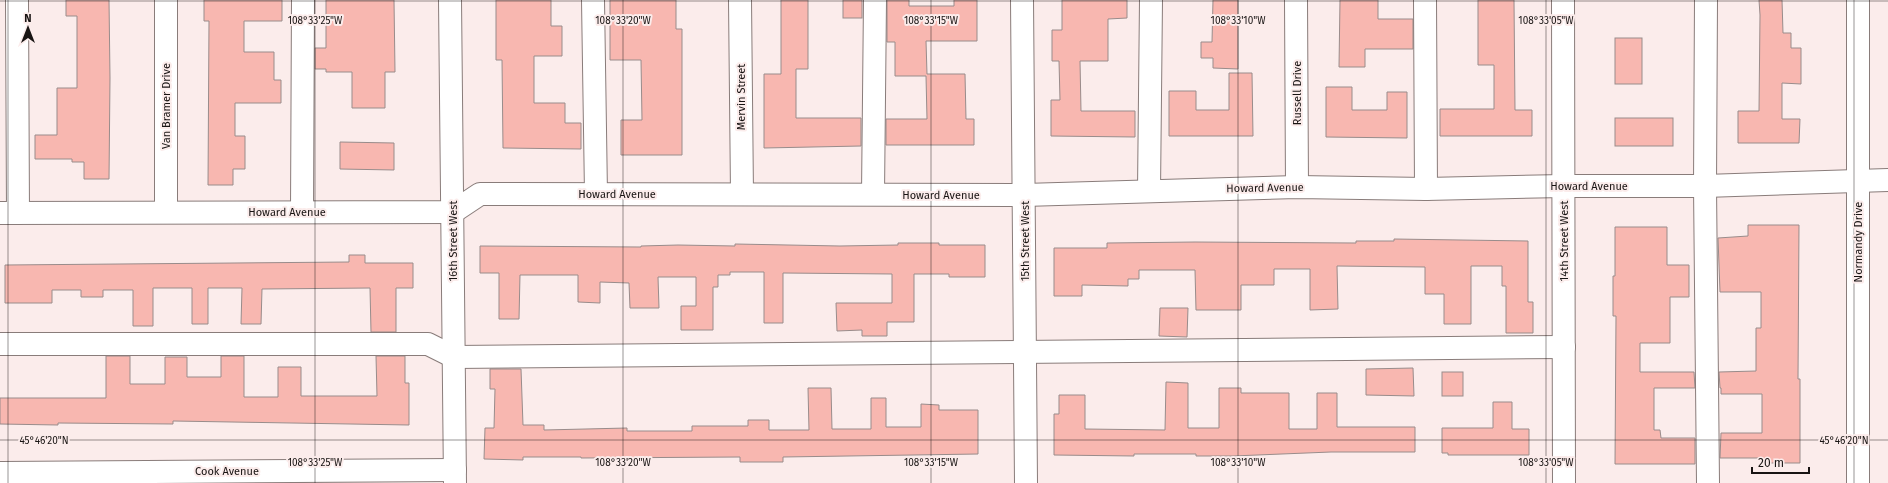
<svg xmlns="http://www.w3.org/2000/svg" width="1888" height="483" font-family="'Fira Sans',sans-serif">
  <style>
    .building { fill: #f8b7b0; stroke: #998c8b }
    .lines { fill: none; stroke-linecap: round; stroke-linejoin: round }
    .minor-casing { stroke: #897c7a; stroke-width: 24 }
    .minor { stroke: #fff; stroke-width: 22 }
    .ticks { fill: none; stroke: #181413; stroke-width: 1; stroke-opacity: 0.45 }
    .labels { text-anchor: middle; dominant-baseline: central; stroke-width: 4; stroke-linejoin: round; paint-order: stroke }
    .street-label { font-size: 11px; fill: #181413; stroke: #fbeceb }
    .ticks-label { font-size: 10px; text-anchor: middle; fill: #181413; stroke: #fbeceb; stroke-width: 4; stroke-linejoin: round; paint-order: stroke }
  </style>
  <rect width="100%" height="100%" fill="#fbeceb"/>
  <g class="building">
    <polygon points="66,0 109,0 110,78 109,179 84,179 84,162 72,162 72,159 35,159 35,135 57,135 57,88 77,88 77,16 66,16"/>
    <polygon points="204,0 282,0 282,21 244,21 244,52 274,52 274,80 281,80 281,103 235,103 235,136 245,136 245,169 233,169 233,185 208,185 209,21 204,21"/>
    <polygon points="326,0 394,0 395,72 385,72 385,108 352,108 352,72 326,72 326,69 315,69 315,48 326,48"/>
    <polygon points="496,0 551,0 551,26 562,26 562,56 534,56 534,103 565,103 565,123 581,123 581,149 503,148 502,60 496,60"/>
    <polygon points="610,0 676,0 676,29 682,29 682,155 621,155 621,120 642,120 641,60 610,60"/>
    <polygon points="781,0 808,0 808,69 796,69 796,118 861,118 861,146 764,148 764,74 781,74"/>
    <rect x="843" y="0" width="19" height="18"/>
    <polygon points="887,0 909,0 909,6 954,6 954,0 977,0 977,41 926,41 927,74 965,74 966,119 974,119 974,145 886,145 886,119 927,119 926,76 895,76 895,42 887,42"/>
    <polygon points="1062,0 1127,0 1127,18 1108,19 1108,61 1080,61 1081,111 1135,111 1135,137 1051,136 1051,100 1060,100 1059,61 1052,61 1052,30 1062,30"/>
    <polygon points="1213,0 1238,0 1238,69 1213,68 1213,58 1201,58 1201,42 1212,42"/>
    <polygon points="1340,0 1378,0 1378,19 1413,19 1413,49 1365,49 1365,67 1339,67"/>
    <polygon points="1478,0 1514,0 1515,110 1532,110 1532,136 1440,136 1440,109 1494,109 1494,65 1478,65"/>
    <polygon points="1759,0 1782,0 1783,33 1791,33 1791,48 1801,48 1801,84 1782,83 1782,119 1800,119 1799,143 1738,143 1738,111 1759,111 1760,15"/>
    <rect x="1615" y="38" width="27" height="46"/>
    <polygon points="1229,73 1252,73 1253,136 1169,136 1169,91 1196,91 1196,110 1229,110"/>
    <polygon points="1326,87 1352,87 1352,110 1387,110 1387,92 1407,92 1407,138 1326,137"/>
    <rect x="1615" y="118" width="58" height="28"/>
    <polygon points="340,142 394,143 394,170 340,169"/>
    <polygon points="1748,225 1799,225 1798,379 1800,379 1800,463 1763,463 1763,458 1720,458 1721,433 1762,433 1762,394 1721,394 1721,388 1720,388 1719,372 1756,371 1756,328 1761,328 1761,292 1720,292 1718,238 1748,236"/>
    <polygon points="1615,227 1667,227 1667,265 1689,265 1689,297 1670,297 1670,343 1640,343 1640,372 1694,372 1695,388 1654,388 1654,430 1660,430 1661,438 1695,438 1695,464 1615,464 1616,316 1613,316 1613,276 1615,276"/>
    <polygon points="1394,239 1528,241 1528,302 1533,302 1533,333 1506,333 1506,286 1502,286 1502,266 1471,266 1471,324 1444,324 1444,294 1425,294 1425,267 1337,266 1338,309 1310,310 1310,269 1274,269 1274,285 1241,285 1241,310 1196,310 1195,270 1139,270 1139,279 1128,279 1128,286 1082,285 1082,296 1054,296 1054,248 1107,248 1107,243 1195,242 1356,243 1356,241 1394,241"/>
    <polygon points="898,243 939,243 939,245 985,245 985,277 949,277 949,274 914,274 914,322 887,322 887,336 862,336 862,330 837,331 836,303 892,303 892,274 783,273 783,323 764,323 764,272 730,272 730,275 718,275 718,287 713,287 713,330 681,330 681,306 696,306 696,277 658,277 659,308 630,308 629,283 600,282 600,303 578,302 578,275 520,275 519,319 499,319 499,273 480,273 480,246 641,247 641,246 678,245 735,246 735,244 840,246 898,245"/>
    <polygon points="349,255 365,255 365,263 413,263 413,288 396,288 396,332 371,332 370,288 262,289 261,324 241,324 242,288 208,288 208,324 192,324 192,288 153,288 153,326 133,326 133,290 103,290 103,297 81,297 81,290 52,290 52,303 5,303 5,265 349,262"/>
    <polygon points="1160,308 1188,308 1187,337 1159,336"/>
    <polygon points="106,356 130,356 130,384 165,384 165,357 187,357 187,377 221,377 221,356 244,356 244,397 278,397 278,367 301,367 301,396 377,396 376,356 405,356 405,383 409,383 409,425 173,421 173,424 58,423 58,425 0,424 0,398 106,398"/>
    <polygon points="1413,368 1414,396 1366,395 1366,369"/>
    <polygon points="490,369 521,369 523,425 544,425 544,430 627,428 627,431 692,431 692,426 748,426 748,420 769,420 769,430 809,430 808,388 831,388 832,429 871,429 871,398 886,398 886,427 921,427 921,404 939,405 939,410 978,410 978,454 783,457 783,462 740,462 740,457 581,458 581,457 523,457 523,460 484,459 485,428 494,428 495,389 490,389"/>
    <rect x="1442" y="372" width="21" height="24"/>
    <polygon points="1166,382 1188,383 1188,428 1219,428 1219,388 1241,388 1241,393 1289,393 1289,429 1317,429 1317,393 1337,393 1337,427 1415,427 1415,452 1331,452 1233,456 1196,456 1196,454 1134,454 1134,456 1054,455 1054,414 1059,414 1059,395 1085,395 1085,429 1165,430"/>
    <polygon points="1493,402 1512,402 1512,429 1529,429 1529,455 1448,455 1448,453 1442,453 1442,428 1493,428"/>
  </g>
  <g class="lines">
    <defs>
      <g id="minor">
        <polyline points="17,0 18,213"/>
        <polyline points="166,0 166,212"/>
        <polyline points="450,0 455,483"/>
        <polyline points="593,0 596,194"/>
        <polyline points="740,0 742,194"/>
        <polyline points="1022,0 1026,483"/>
        <polyline points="1296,0 1297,187"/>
        <polyline points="1425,0 1426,189"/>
        <polyline points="1563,0 1564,483"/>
        <polyline points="1706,0 1705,186 1708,483"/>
        <polyline points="1858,0 1858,483"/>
        <polyline points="1149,191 1151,0"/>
        <polyline points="873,194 875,0"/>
        <polyline points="302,212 303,0"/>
        <polyline points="0,213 453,212 480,194 1024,195 1297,187 1426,189 1564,186 1705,186 1888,180"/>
        <polyline points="0,344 428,344 454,357 1564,347"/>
        <polyline points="0,473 455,470"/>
      </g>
    </defs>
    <use href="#minor" class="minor-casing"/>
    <use href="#minor" class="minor"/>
  </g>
  <path class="ticks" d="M8,0V483M315,0V483M623,0V483M931,0V483M1238,0V483M1546,0V483M1854,0V483M0,1H1888M0,440H1888"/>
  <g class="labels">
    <g class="street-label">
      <text transform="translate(1297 93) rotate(-90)">Russell Drive</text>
      <text transform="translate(741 97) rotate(-90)">Mervin Street</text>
      <text transform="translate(166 106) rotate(-90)">Van Bramer Drive</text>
      <text x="1589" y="186">Howard Avenue</text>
      <text transform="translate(1265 188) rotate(-1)">Howard Avenue</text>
      <text x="617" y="194">Howard Avenue</text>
      <text x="941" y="195">Howard Avenue</text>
      <text x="287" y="212">Howard Avenue</text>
      <text transform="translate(453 241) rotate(-90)">16th Street West</text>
      <text transform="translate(1025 241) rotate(-90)">15th Street West</text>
      <text transform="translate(1564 241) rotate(-90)">14th Street West</text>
      <text transform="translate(1858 242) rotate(-90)">Normandy Drive</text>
      <text x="227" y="471">Cook Avenue</text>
    </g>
  </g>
  <g class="ticks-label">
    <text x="315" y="24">108°33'25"W</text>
    <text x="623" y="24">108°33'20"W</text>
    <text x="931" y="24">108°33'15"W</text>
    <text x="1238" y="24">108°33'10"W</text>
    <text x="1546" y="24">108°33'05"W</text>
    <text x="44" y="444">45°46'20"N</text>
    <text x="1844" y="444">45°46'20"N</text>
    <text x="315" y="466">108°33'25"W</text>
    <text x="623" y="466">108°33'20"W</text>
    <text x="931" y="466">108°33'15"W</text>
    <text x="1238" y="466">108°33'10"W</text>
    <text x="1546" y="466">108°33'05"W</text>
  </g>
  <g transform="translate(28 28)" stroke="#fbeceb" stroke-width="3" paint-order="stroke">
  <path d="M0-3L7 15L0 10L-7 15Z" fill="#181413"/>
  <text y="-6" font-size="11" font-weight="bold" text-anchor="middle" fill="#181413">N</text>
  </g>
  <path d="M1752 467v6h57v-6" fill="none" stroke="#181413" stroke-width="2"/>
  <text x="1758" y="467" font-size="12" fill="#181413" stroke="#fbeceb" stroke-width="3" paint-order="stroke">20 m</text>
</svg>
